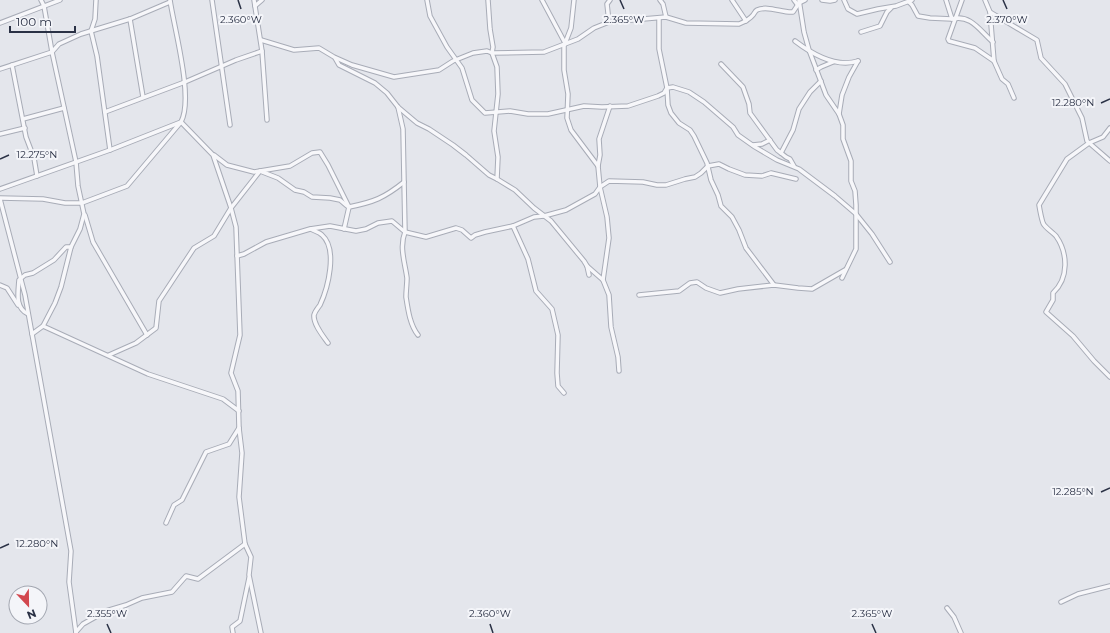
<svg xmlns="http://www.w3.org/2000/svg" width="1110" height="633" font-family="Montserrat,sans-serif">
  <style>
    .lines { fill: none; stroke-linecap: round; stroke-linejoin: round }
    .street-casing { stroke: #a8acb7; stroke-width: 5.5 }
    .street { stroke: #f7f7fa; stroke-width: 3.5 }
    .ticks { fill: none; stroke: #2a3145; stroke-width: 1.5 }
    .ticks-label { font-size: 10px; text-anchor: middle; fill: #2a3145; stroke: #f4f5f9; stroke-width: 4; stroke-linejoin: round; paint-order: stroke }
  </style>
  <rect width="100%" height="100%" fill="#e4e6ec"/>
  <g class="lines">
    <defs>
      <g id="street">
        <polyline points="96,0 95,19 91,31 97,56 110,150"/>
        <polyline points="212,0 230,125"/>
        <polyline points="254,0 262,51 267,120"/>
        <polyline points="427,0 430,16 447,47 462,68 472,100 485,113 510,111 528,114 548,114 584,106 602,107 628,106 658,96 664,93 667,88 673,87 689,92 704,102 733,127 738,135 755,147 777,160 799,169 835,196 856,214 872,234 890,262"/>
        <polyline points="488,0 490,29 493,47 492,53 497,67 498,94 494,131 498,157 497,179 515,190 534,208 551,221 584,261 587,266 589,275"/>
        <polyline points="542,0 565,43"/>
        <polyline points="574,0 571,28 564,46 564,70 568,94 567,118 571,130 598,166"/>
        <polyline points="660,0 663,4 666,17"/>
        <polyline points="732,0 746,21"/>
        <polyline points="794,0 797,4 799,3"/>
        <polyline points="799,0 804,32 809,50 826,95 839,114"/>
        <polyline points="822,0 830,1 835,0"/>
        <polyline points="844,0 848,9 857,14 878,9 896,6 912,0"/>
        <path d="M946,0L952,19C971,14 980,31 993,42"/>
        <polyline points="962,0 948,39 949,41 975,48 994,61"/>
        <polyline points="985,0 990,12 1037,40 1041,58 1065,84 1082,118 1087,141 1110,161"/>
        <polyline points="909,2 912,5 918,16 930,18 952,19"/>
        <polyline points="255,6 262,0"/>
        <polyline points="990,12 994,61 1002,79 1008,84 1014,98"/>
        <polyline points="659,18 659,49 667,88 668,105 671,113 679,123 690,130 694,136 707,163 711,180 718,195 721,206 732,217 739,230 746,248 774,285"/>
        <polyline points="130,19 143,97"/>
        <polyline points="609,22 607,4 610,0"/>
        <polyline points="0,23 60,0"/>
        <polyline points="861,32 880,26 887,12 891,8"/>
        <path d="M261,40L294,50L319,48L334,57L352,65L394,77L439,70L453,61L473,53L487,51L492,53L544,52L578,39L594,28L609,22L666,17L686,23L739,24C744,22 749,20 753,15C754,14 755,11 757,10C768,5 782,13 793,12L799,3L805,0"/>
        <path d="M795,41C812,54 836,68 858,61"/>
        <polyline points="335,58 339,65 375,83 387,93 398,107 417,123 429,129 453,145 466,155 489,175 497,179"/>
        <polyline points="721,64 743,87 749,104 750,113 777,150 781,153"/>
        <polyline points="12,65 26,137 34,158 37,176"/>
        <polyline points="0,69 52,52 59,44 81,34 130,19 170,2"/>
        <polyline points="816,70 821,67 833,62"/>
        <polyline points="610,106 599,139 600,155 598,166 600,187 607,217 609,238 603,280 609,295 611,327 618,357 619,371"/>
        <path d="M398,107L403,129L405,232C399,247 405,263 407,278C407,284 406,291 406,297C408,310 410,325 418,335"/>
        <polyline points="105,112 185,82 236,60 262,51"/>
        <polyline points="23,119 64,108"/>
        <path d="M1110,128L1103,137L1089,143L1067,159L1039,205C1040,211 1041,217 1043,223C1045,228 1053,232 1056,236C1068,253 1069,278 1053,293V300L1046,312L1073,336L1094,361L1110,377"/>
        <polyline points="0,134 25,128"/>
        <polyline points="753,145 762,144 770,140"/>
        <polyline points="214,155 227,165 254,172 260,171 278,178 295,190 304,192 312,197 330,198 340,200 347,206"/>
        <polyline points="794,166 790,159 786,157 781,153 793,130 799,109 810,92 821,81"/>
        <path d="M0,189L110,150L181,122C194,98 174,28 170,0"/>
        <polyline points="0,198 43,199 65,203 82,203 127,186 181,122 213,155 231,208 236,227 240,335 231,373 238,391 239,428 242,453 239,497 245,544 251,557 249,575 261,633"/>
        <polyline points="0,199 25,295 71,551 69,582 76,633"/>
        <path d="M349,207C374,202 384,198 404,182"/>
        <polyline points="85,215 93,242 147,335"/>
        <polyline points="513,226 528,259 536,291 552,309 558,335 557,373 558,386 564,393"/>
        <path d="M311,229C314,231 319,232 322,235C338,249 328,288 320,305C318,308 315,311 314,315C313,324 323,336 328,343"/>
        <polyline points="237,256 244,254 266,242 310,229 330,226 356,231 366,229 378,223 392,221 405,232 426,237 456,228 462,230 471,238 475,235 485,232 513,226 534,217 544,216 566,210 595,194 600,187 609,181 643,182 657,185 666,185 685,179 695,177 701,173 708,166 719,164 729,169 745,175 762,176 771,173 796,179"/>
        <polyline points="587,266 603,280"/>
        <polyline points="842,278 856,249 856,205 855,191 851,181 851,161 843,139 843,125 839,114 842,95 849,77 858,61"/>
        <polyline points="0,285 7,288 18,305"/>
        <polyline points="639,295 679,291 690,283 697,282 706,288 720,293 738,289 774,285 798,288 812,289 845,270"/>
        <path d="M28,314C15,308 18,293 19,280L25,275L33,273L54,260L66,247H71"/>
        <polyline points="43,326 148,374 223,399 239,411"/>
        <polyline points="32,334 43,326 55,303 61,287 71,247 80,229 84,214 78,186 76,162 52,52 44,6 41,0"/>
        <polyline points="109,355 136,343 156,328 159,301 194,248 214,236 231,208 260,171 290,166 312,153 320,152 328,165 349,207 344,229"/>
        <polyline points="166,523 174,505 182,500 206,452 229,444 239,428"/>
        <polyline points="1061,602 1078,594 1110,586"/>
        <polyline points="947,608 954,617 961,633"/>
        <polyline points="76,632 83,624 106,611 126,605 142,598 172,592 186,576 198,579 245,544"/>
        <polyline points="233,633 232,627 240,621 249,578"/>
      </g>
    </defs>
    <use href="#street" class="street-casing"/>
    <use href="#street" class="street"/>
  </g>
  <path class="ticks" d="M238,0L241,9M620,0L624,9M1003,0L1007,9M1101,103L1110,99M0,159L9,155M1101,492L1110,488M0,548L9,544M107,624L111,633M490,624L493,633M872,624L876,633"/>
  <g class="ticks-label">
    <text x="241" y="23">2.360°W</text>
    <text x="624" y="23">2.365°W</text>
    <text x="1007" y="23">2.370°W</text>
    <text x="1073" y="106">12.280°N</text>
    <text x="37" y="158">12.275°N</text>
    <text x="1073" y="495">12.285°N</text>
    <text x="37" y="547">12.280°N</text>
    <text x="107" y="617">2.355°W</text>
    <text x="490" y="617">2.360°W</text>
    <text x="872" y="617">2.365°W</text>
  </g>
  <g transform="translate(28 605) rotate(158)"><circle r="19" fill="#f4f5f9" stroke="#a3a7b1"/>
  <path d="M0-3L7 15L0 10L-7 15Z" fill="#d2474e"/>
  <text y="-6" font-size="11" font-weight="bold" text-anchor="middle" fill="#2a3145">N</text>
  </g>
  <path d="M10 26v6h65v-6" fill="none" stroke="#2a3145" stroke-width="2"/>
  <text x="16" y="26" font-size="12" fill="#2a3145" stroke="#f4f5f9" stroke-width="3" paint-order="stroke">100 m</text>
</svg>
